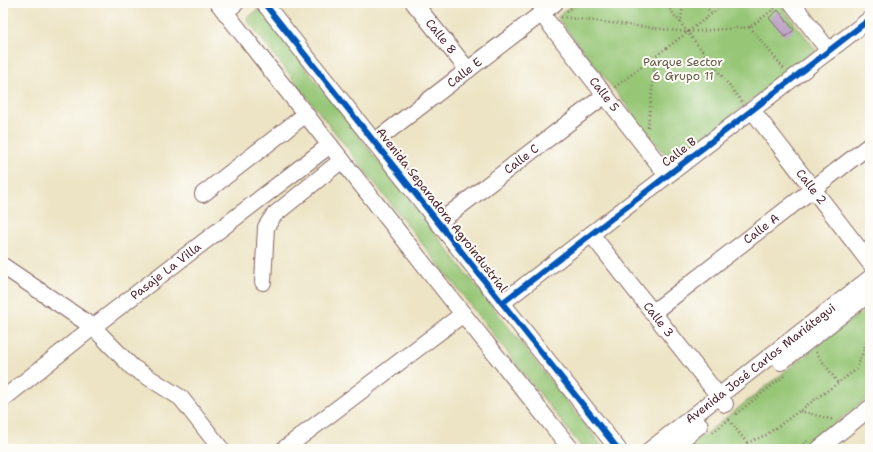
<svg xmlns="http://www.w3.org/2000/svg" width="873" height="452" font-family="'Shantell Sans',sans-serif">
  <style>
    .green { fill: #96c676; stroke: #707250 }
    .building { fill: #b699c2 }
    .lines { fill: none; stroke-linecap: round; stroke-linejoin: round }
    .minor-casing { stroke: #836461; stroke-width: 18 }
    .path { stroke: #836461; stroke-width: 2.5; stroke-dasharray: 1 3; stroke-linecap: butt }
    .minor { stroke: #fff; stroke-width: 16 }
    .cycleway-casing { stroke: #fdfcf7; stroke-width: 8 }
    .cycleway { stroke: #0057b8; stroke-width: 6 }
    .labels { text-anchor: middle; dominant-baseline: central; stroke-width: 4; stroke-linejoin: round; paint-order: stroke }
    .street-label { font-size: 12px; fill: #4a1f2b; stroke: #fdfcf7 }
    .park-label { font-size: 12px; fill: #655945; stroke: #fdfcf7 }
  </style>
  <rect width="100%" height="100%" fill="#fdfcf7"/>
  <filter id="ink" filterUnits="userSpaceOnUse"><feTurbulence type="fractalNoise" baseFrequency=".025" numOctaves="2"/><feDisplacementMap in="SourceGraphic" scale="8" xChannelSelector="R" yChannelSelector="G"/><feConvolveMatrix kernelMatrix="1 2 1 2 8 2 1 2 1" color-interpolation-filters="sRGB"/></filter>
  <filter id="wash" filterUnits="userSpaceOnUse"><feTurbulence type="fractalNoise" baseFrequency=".012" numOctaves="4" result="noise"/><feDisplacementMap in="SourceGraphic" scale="16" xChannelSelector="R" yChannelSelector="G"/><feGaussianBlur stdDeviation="0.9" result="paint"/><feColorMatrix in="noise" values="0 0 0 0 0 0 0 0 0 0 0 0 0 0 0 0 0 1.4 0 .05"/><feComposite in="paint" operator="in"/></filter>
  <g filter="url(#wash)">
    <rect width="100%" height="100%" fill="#ede4c5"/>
    <g class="green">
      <polygon points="574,3 779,3 816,50 671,162 557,17"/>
      <polygon points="259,9 604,449 583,449 246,19"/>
      <polygon points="870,305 870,396 802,449 686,449"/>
    </g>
    <g id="blocks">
      <polygon class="building" points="778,10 794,30 785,37 769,18"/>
    </g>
  </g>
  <g filter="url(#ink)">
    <use href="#blocks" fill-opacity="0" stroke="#836461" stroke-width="1"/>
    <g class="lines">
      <defs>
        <g id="minor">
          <polyline points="218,3 463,314 571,449"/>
          <polyline points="264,3 618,449"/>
          <path id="s1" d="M414,3L468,70"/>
          <polyline points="792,3 829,51"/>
          <polyline points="225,12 236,3"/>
          <path id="s2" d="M541,13L667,175"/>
          <path id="s3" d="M752,110L870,263"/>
          <path id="s4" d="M374,142L555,3"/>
          <polyline points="203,194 306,114"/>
          <path id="s5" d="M438,223L605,95"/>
          <path id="s6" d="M591,234L725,404"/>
          <polyline points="3,266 93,327 132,367 181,398 221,449"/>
          <polyline points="263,282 266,227 274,215 342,160"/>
          <polyline points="502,303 870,19"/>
          <path id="s7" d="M652,313L870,145"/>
          <polyline points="781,362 870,293"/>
          <path id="s8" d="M3,399L93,327L330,145"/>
          <polyline points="284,449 463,314"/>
          <path id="s9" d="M651,449L870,278"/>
          <polyline points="670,449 700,425"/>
          <polyline points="819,449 870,408"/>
        </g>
      </defs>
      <use href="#minor" class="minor-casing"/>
      <g class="path">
        <polyline points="665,3 742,102"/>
        <polyline points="703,3 712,14"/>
        <polyline points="567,11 578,3"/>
        <polyline points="561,17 687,32 750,27 778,6"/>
        <polyline points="681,23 683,3"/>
        <polyline points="750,27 784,69"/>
        <polyline points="615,87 726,3"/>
        <polyline points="648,127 656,56"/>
        <polyline points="816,352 838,383"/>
        <polyline points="800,411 834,420"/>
        <polyline points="736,414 784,376"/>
        <polyline points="729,420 747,443 746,449"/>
        <polyline points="713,432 731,418"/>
        <polyline points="747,443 766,435 857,369 870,332"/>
        <polyline points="797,449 807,441"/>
      </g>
      <use href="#minor" class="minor"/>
      <defs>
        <g id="cycleway">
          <polyline points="264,3 618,449"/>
          <polyline points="502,303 870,19"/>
        </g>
      </defs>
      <use href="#cycleway" class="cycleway-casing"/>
      <use href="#cycleway" class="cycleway"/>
    </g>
  </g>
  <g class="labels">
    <g class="street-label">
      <text stroke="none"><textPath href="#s1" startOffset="43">Calle 8</textPath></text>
      <text stroke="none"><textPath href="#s4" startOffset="114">Calle E</textPath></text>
      <text stroke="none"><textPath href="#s2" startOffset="103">Calle 5</textPath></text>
      <text transform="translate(679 152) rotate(-38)">Calle B</text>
      <text stroke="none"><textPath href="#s5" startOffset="105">Calle C</textPath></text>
      <text stroke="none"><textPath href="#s3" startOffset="97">Calle 2</textPath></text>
      <text transform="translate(442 210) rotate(52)">Avenida Separadora Agroindustrial</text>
      <text stroke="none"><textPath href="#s7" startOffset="138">Calle A</textPath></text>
      <text stroke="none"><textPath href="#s8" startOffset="207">Pasaje La Villa</textPath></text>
      <text stroke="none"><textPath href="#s6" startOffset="109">Calle 3</textPath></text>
      <text stroke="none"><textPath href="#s9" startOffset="139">Avenida José Carlos Mariátegui</textPath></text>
    </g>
    <g class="park-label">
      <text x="683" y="62">Parque Sector<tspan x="683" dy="14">6 Grupo 11</tspan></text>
    </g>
  </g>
  <rect width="873" height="452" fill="none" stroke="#fdfcf7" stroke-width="16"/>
</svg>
